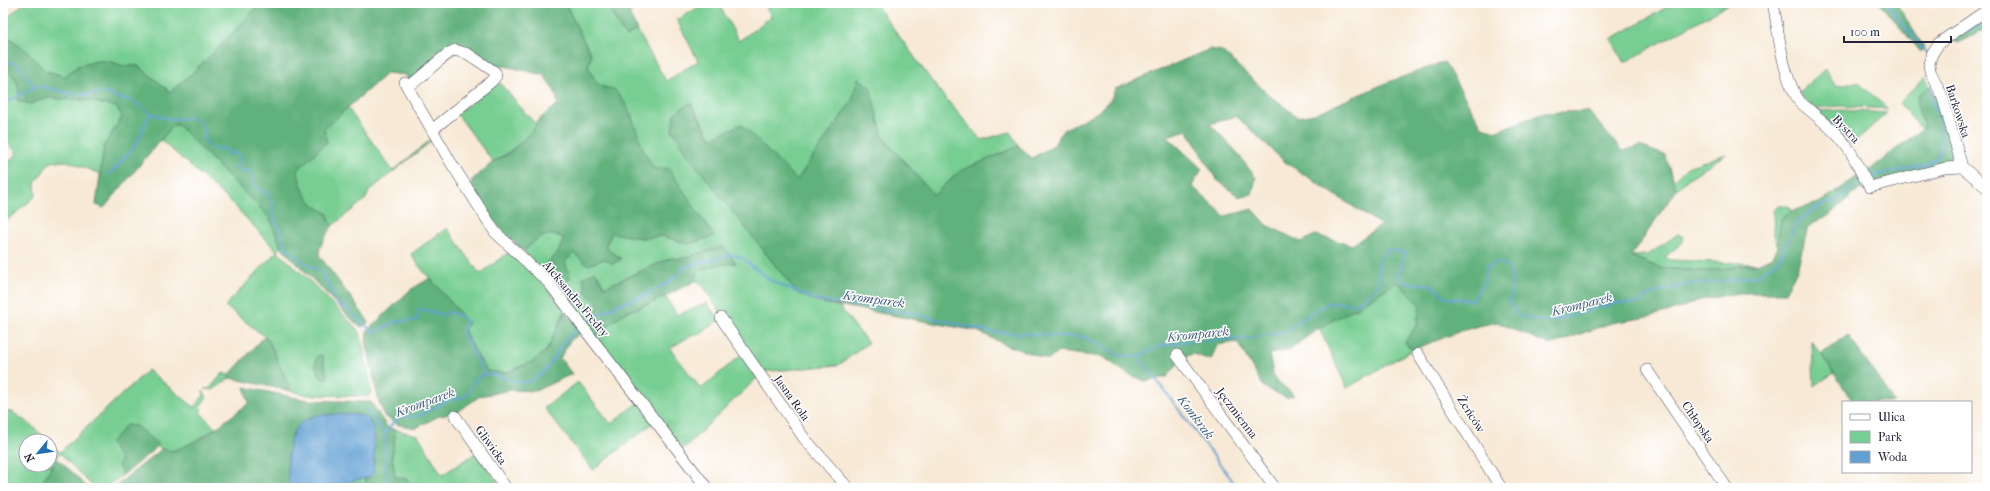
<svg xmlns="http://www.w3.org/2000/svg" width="1990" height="491" font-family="'IM FELL French Canon',serif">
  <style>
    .green { fill: #77ce92; stroke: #4c7866 }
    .forest { fill: #61b17c; stroke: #426a5c; fill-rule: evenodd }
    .water { fill: #62a0d3; stroke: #426187 }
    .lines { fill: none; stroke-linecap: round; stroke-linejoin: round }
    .stream { stroke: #62a0d3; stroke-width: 2 }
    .minor-casing { stroke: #424052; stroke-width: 12 }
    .minor { stroke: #fff; stroke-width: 11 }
    .labels { text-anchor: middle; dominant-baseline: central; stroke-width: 3; stroke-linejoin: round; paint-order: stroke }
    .street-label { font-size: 12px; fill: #22223b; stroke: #fff }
    .water-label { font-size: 13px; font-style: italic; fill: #3f5b7f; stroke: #fff }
  </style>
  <rect width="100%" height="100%" fill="#fff"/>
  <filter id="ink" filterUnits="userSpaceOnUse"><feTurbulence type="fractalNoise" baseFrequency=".025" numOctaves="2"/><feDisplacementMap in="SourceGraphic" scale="8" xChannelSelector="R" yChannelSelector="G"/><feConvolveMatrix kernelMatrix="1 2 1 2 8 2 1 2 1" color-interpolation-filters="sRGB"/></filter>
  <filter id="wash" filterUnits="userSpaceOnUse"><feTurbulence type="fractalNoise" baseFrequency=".012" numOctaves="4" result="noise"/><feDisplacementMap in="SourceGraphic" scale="16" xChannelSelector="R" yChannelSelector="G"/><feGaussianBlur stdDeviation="0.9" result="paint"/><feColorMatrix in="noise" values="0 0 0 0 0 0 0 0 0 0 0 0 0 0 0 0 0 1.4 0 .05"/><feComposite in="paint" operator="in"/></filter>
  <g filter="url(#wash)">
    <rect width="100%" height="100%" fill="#f7e9d5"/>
    <g class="green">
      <path d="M24,3H260C232,35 203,65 170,92L139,66H123L108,61L78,66L65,76L45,71L28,52L11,39L3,37V21Z"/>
      <polygon points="565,3 605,3 626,37 637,30 666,81 698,61 677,20 706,3 718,3 739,41 771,17 764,3 875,3 937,88 981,140 1010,132 1019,146 960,171 934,195 883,138 870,88 858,78 852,101 797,180 741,125 712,139 691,103 672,130 691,158 797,293 815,301 840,307 868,343 839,365 760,372 701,283 695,281 699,271 717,265 735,263 723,247 680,259 671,258 604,287 595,272 586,293 601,306 580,321 557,290 570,278 565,262 574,253 588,265 604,259 621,259 605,247 612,232 642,238 662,236 689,244 654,169 645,157 631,114 616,91 598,85 588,67 591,55"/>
      <polygon points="1674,3 1731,3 1624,63 1611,39"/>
      <path d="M3,66C16,79 21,82 18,101L31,104L45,98L85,100L117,107L122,117L104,146L100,174L67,161L50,162L35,183L36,196L3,224V169L17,153L3,138Z"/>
      <polygon points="1825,69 1836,86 1849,83 1859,83 1888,109 1841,106 1813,108 1802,97 1800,91"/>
      <polygon points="1925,77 1930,86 1918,95 1917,103 1924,127 1921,129 1899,103"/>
      <path d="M498,81L537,126C524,141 510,152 493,162L457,114Z"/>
      <path d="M347,107L393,171L430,140L432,135L433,138L429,143L369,191L366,199L332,226L327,213C306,202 303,193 297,170L327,142L324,129Z"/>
      <polygon points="1842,110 1887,113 1851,145 1816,111"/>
      <polygon points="173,125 178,125 270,218 281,247 277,251 309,280 360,332 369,377 371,393 368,396 308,395 291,391 268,339 225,306 277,251 231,202 161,140"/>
      <polygon points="1726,154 1689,178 1676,190 1673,181 1687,167"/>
      <polygon points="1778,206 1789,206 1791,211 1781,219 1777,247 1774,234 1773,211"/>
      <polygon points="447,228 480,274 509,252 547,287 565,311 547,350 532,362 504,373 487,371 469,342 464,328 469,324 419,266 411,254"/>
      <polygon points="553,233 564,238 558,253 540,270 524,251 540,236"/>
      <polygon points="1678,234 1683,237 1683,242 1665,257 1670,260 1757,264 1705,271 1660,268 1631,256 1648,255"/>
      <polygon points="1397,282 1420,304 1417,325 1405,342 1412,350 1347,388 1319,328 1356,308"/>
      <polygon points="665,296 677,315 707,303 719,320 696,336 694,334 670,348 701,389 742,354 758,377 683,449 593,337 624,313 654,302"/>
      <polygon points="1812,341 1834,373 1814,386"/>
      <path d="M148,370L194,407L204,395L203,391L207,397L200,407L202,409L200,412L215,428C204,436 174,457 161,449C148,439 144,427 126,425L111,443L121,461L118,466L123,475C112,483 105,489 92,486L60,453L44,479L47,488H3V409L9,412L11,411L31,425L48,441H26V465H50V443L60,452Z"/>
      <polygon points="223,373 229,375 230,378 213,390 205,389 209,389"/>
      <polygon points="578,382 611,424 638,402 654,422 593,470 544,408"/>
      <polygon points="396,430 418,435 442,475 476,453 502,488 412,488 407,479 395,477 392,456"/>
      <polygon points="359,478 365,478 366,485 359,483 339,488 322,488"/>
    </g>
    <g class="forest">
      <path d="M260,3H565L591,55L588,67C592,74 596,86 605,88C610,89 612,87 616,91C636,113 637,145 654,169L668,168L714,236L689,244L662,236L642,238L612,233L605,247L621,259L613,264L604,259L588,265L574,253L565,262L570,278L557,290L540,270L558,253L564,238C544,230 538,238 524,251C505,234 475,207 471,181L493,162L509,153L528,136L536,126L535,123L558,104L555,92L544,75L504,66L492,68L461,50L408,82L406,75L387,73L324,129L327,142L297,170C303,193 306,202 327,213L332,226C327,236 319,244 319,255L369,322L362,327L355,323L281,247L270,218L178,125H173L104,208L96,205L104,146L122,117L117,107L85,100L45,98L31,104L17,100C22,83 15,78 3,66V37L11,39L28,52L45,71L65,76L78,66L96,61H109L123,66H139L170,92C203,65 232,35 260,3Z"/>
      <polygon points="605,3 645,3 629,13 637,30 626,37"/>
      <polygon points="1879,3 1896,3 1924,47 1921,52"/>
      <polygon points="1987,14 1987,28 1958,43 1949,39"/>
      <path d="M1210,49L1222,51L1269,95L1298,117L1314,114L1391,81L1444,62L1482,127L1497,131L1542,113L1588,111L1622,151L1640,146L1665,155L1676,190L1631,256L1660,268L1705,271L1757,264L1772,257L1777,247L1781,219L1791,211L1819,203L1858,176L1864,186L1829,215L1808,227L1797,270L1785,293H1738L1700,300L1678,309L1648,317L1611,323L1550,345L1497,322L1466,329L1412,350L1405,342L1417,325L1420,304L1397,282L1356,308L1319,328L1289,350L1269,354L1274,378L1294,395L1287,398L1264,387L1237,342L1217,345L1211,360L1193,354L1183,357L1167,377L1145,381L1128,374L1103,357L1058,352L1049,360L1006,345L977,331L815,301L797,293L691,159L672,130L675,113L690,103L711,139L741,124L797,180L852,101L858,78L870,87L883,138L934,195L960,171L1019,146L1032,158L1054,145L1063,130L1096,113L1111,99L1115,89ZM1236,116L1285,162L1381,225L1352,245L1315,235L1301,242L1267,225L1253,209L1225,216L1192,186L1202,169L1167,136L1187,130L1216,179L1239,197L1252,194L1256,178L1235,150L1210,124Z"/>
      <polygon points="1930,86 1942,109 1956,157 1951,165 1872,183 1866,173 1924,127 1917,103 1918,95"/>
      <polygon points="723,246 736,263 717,265 699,271 695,281 654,302 624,313 593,337 580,321 601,306 586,293 583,278 595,271 605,287 671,258 680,259"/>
      <polygon points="430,278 469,324 464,328 469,342 487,371 504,373 532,362 547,350 565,311 582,332 570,341 560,358 572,374 535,391 511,390 480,396 456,413 439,416 416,428 399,425 384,416 378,399 366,341 367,331 410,290"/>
      <polygon points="1848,335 1894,402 1853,402 1821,354"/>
      <polygon points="264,337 268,339 291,391 230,378 229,375"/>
      <polygon points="322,355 328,378 322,379 315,365 317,356"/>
      <polygon points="244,387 307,400 371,402 387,427 396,430 392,456 395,477 407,479 412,488 371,488 366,485 365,478 373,474 375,440 371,423 357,415 317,415 305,420 288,457 289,488 113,488 162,449 174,451 204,437 249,403"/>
      <polygon points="126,425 136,426 159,445 123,475 118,466 121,461 110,443"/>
      <polygon points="57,458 88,488 47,488 44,479"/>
    </g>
    <g class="water">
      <path d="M317,415C328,415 357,412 366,417C379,425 373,461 373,474L370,477L322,488H289C288,469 284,438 300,424C304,420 311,418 317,415Z"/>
      <polygon points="359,483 371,488 339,488"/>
    </g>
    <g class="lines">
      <g class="stream">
        <polyline points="1886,3 1928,55"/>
        <polyline points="1963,33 1987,21"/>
        <polyline points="3,60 17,64 35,87 40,86 72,94 86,95 103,92 119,98 131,100 150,113 163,117 172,119 194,118 198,120 204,128 204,140 208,145 217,149 225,148 230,155 237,152 242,157 236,168 237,171 249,171 251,173 254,186 267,194 271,199 274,217 286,247 301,260 322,273 337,302 341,306 347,308 374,333 394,322 416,320 418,319 418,311 421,309 444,315 449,312 461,316 467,322 462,331 484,374"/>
        <polyline points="1935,70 1936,60"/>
        <polyline points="3,104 35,87"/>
        <polyline points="109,175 136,145 150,113"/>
        <path d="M1869,177L1923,165L1937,158C1944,136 1942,117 1930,97L1932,86"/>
        <polyline points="585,322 617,305 641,297 668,283 685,267 731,255 741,257 770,280 815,300 911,313 991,332 1084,337 1100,344 1117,355 1139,357 1157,347 1181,342 1253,338 1287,331 1307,316 1328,303 1356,304 1378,286 1378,262 1388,249 1405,253 1398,275 1406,283 1432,285 1447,298 1472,300 1484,282 1487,266 1499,262 1509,268 1512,281 1510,304 1519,316 1548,322 1616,303 1636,304 1652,294 1684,285 1717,282 1759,275 1779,260 1797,222 1816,208 1836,200 1859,183"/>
        <polyline points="1139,357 1238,488"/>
        <polyline points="367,409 385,434"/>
        <path d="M390,488L386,464L385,434L392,424L400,417L418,416L451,399L463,398C472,392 472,378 482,375C499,370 518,390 535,379C548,371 554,357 562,345C566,339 573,334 579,328"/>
      </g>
    </g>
  </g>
  <g filter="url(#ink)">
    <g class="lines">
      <defs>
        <g id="minor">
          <path d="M1773,3C1779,33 1782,77 1800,102C1816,116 1835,129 1847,147C1857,159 1860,175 1870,187L1945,168L1962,167"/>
          <polyline points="1987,10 1939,43 1932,54 1929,64 1930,71 1943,98 1962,167 1987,188"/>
          <polyline points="405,83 450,161 495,232 549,283 707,488"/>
          <path d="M408,87C419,80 446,52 455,50L468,54L495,72L496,76L492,81L432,130"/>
          <polyline points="721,318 804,438 848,488"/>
          <polyline points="1418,354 1501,488"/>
          <polyline points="1177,355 1275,488"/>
          <polyline points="1647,370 1727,488"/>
          <polyline points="455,416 506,488"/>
        </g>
      </defs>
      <use href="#minor" class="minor-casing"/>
      <use href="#minor" class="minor"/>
    </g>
  </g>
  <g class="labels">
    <g class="street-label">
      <text transform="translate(1958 111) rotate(72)">Barkowska</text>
      <text transform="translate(1846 129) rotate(47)">Bystra</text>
      <text transform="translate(576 299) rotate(50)">Aleksandra Fredry</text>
      <text transform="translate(792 398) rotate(55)">Jasna Rola</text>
      <text transform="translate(1237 413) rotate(53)">Jęczmienna</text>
      <text transform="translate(1471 414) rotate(58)">Żeńców</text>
      <text transform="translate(1698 422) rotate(56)">Chłopska</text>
      <text transform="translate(491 445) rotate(54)">Gliwicka</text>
    </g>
    <g class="water-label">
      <text transform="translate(874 299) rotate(8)">Kromparek</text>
      <text transform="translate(1582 304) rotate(-14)">Kromparek</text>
      <text transform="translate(1198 334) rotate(-6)">Kromparek</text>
      <text transform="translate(425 402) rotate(-20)">Kromparek</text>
      <text transform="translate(1196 417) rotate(53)">Komkrak</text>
    </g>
  </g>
  <rect width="1990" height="491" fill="none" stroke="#fff" stroke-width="16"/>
  <rect x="1842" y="401" width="130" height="72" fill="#ffffff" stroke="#a7a7b1"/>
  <rect x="1850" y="414" width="20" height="6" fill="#ffffff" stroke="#a7a7b1"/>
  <text x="1878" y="421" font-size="12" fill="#22223b">Ulica</text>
  <rect x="1850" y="431" width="20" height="12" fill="#77ce92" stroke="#a7a7b1"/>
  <text x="1878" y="441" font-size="12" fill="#22223b">Park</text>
  <rect x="1850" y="451" width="20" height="12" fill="#62a0d3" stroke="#a7a7b1"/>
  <text x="1878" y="461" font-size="12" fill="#22223b">Woda</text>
  <g transform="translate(38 453) rotate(241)"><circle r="19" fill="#ffffff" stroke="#a7a7b1"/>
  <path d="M0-3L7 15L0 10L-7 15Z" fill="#1f6fb2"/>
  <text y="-6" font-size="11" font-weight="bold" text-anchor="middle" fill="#22223b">N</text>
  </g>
  <path d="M1844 36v6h107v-6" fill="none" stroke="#22223b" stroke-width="2"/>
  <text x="1850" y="36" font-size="12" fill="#22223b" stroke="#ffffff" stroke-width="3" paint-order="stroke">100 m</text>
</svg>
